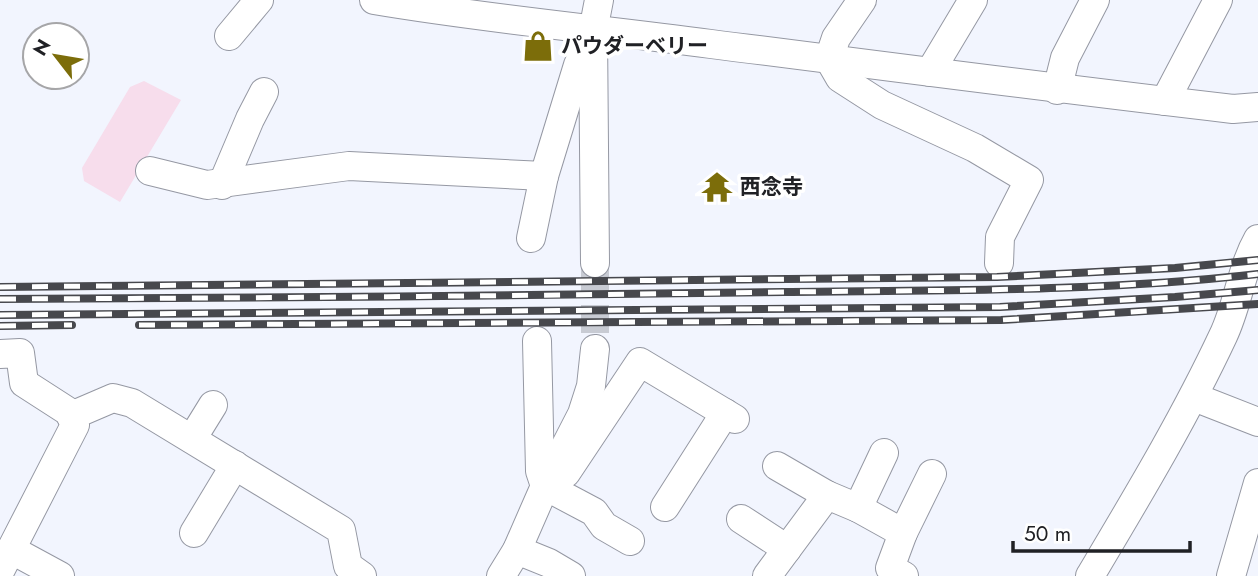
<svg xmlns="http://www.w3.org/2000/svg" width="1258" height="576" font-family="Jost,'Noto Sans JP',sans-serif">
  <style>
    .green { fill: #f7ddec }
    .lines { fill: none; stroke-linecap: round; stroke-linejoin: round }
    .street-tunnel { stroke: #c8cbd3; stroke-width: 28; stroke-dasharray: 28 14; stroke-linecap: butt }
    .street-casing { stroke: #9598a3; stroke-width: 30 }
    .street { stroke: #fff; stroke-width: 28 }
    .rail-casing { stroke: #47484d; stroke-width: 8 }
    .rail { stroke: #fff; stroke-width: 5; stroke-dasharray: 16; stroke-linecap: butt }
    .labels { text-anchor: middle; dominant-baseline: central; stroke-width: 7; stroke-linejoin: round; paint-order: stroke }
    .poi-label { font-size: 21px; font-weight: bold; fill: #202125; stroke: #fff; text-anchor: start }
  </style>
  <rect width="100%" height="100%" fill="#f2f5fe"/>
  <polygon class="green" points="144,81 181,100 120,202 84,181 82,168 130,87"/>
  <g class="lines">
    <polyline class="street-tunnel" points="595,263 595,349"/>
    <defs>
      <g id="street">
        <path d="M374,0C486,19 599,29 711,44C885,66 1059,89 1233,109L1258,107"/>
        <polyline points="862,0 836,38 829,59 840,78 882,105 975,148 1029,180 1000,237 999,263"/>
        <polyline points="229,36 259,0"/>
        <polyline points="930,72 973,0"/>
        <polyline points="1057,90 1065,58 1095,0"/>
        <polyline points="1165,101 1218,0"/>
        <polyline points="150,171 207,185 349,166 544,176"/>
        <polyline points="222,185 250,119 264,92"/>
        <polyline points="531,238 544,176 578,65 588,43"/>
        <polyline points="595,263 593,31 599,0"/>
        <polyline points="537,341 540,471 545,486 594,512 604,526 630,541"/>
        <polyline points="0,354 20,353 24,383 69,412 75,425 0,571"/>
        <polyline points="1194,397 1258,422"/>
        <polyline points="71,416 113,398 132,403 341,530 348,566 362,576"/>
        <polyline points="192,439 213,405"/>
        <polyline points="777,466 827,495"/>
        <polyline points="545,486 566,473 640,362 735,419"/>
        <polyline points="665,507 725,413"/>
        <polyline points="858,508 884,453"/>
        <polyline points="741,519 787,549"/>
        <polyline points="194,533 235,465"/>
        <polyline points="903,533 932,474"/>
        <polyline points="12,550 60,576"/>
        <polyline points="517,550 549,563 571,576"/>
        <polyline points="501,576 517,550 545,486 582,414 591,386 595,349"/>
        <polyline points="767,576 827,495 858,508 903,533 890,568 904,576"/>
        <path d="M1090,576C1137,497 1184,419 1223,336C1238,305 1241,269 1258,239"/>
        <polyline points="1231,576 1258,483"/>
      </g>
    </defs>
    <use href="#street" class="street-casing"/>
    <use href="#street" class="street"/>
    <defs>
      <g id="rail">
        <polyline points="0,287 997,277 1175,268 1258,260"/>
        <path d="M0,299C261,298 523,296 784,292C942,290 1101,292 1258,274"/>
        <polyline points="0,315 1000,307 1175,297 1258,290"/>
        <polyline points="139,325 1001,320 1258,304"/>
        <polyline points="0,326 72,325"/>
      </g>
    </defs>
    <use href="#rail" class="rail-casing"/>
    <use href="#rail" class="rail"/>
  </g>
  <defs>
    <symbol id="shop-bare" viewBox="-9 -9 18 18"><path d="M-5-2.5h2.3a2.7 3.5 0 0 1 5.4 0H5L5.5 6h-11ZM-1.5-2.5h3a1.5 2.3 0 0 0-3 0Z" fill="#7c6d0a" stroke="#fff" stroke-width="2.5" paint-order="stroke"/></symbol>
    <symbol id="temple-bare" viewBox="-9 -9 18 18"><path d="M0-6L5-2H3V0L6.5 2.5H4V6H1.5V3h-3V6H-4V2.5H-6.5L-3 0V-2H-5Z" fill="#7c6d0a" stroke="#fff" stroke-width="2.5" paint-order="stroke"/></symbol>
  </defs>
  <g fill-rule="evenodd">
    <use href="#shop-bare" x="516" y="24" width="44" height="44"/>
    <use href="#temple-bare" x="695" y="165" width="44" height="44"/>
  </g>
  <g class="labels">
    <g class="poi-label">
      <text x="561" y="46">パウダーベリー</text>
      <text x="740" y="187">西念寺</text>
    </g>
  </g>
  <g transform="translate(56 56) rotate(301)"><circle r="33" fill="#ffffff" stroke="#a6a6a8" stroke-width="2"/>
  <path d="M0-5L12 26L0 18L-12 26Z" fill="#7c6d0a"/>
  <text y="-10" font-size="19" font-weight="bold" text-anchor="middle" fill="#202125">N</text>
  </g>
  <path d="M1013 541v10h177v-10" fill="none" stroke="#202125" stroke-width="3.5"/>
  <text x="1024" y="541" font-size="21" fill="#202125" stroke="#ffffff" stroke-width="5" paint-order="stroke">50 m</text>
</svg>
